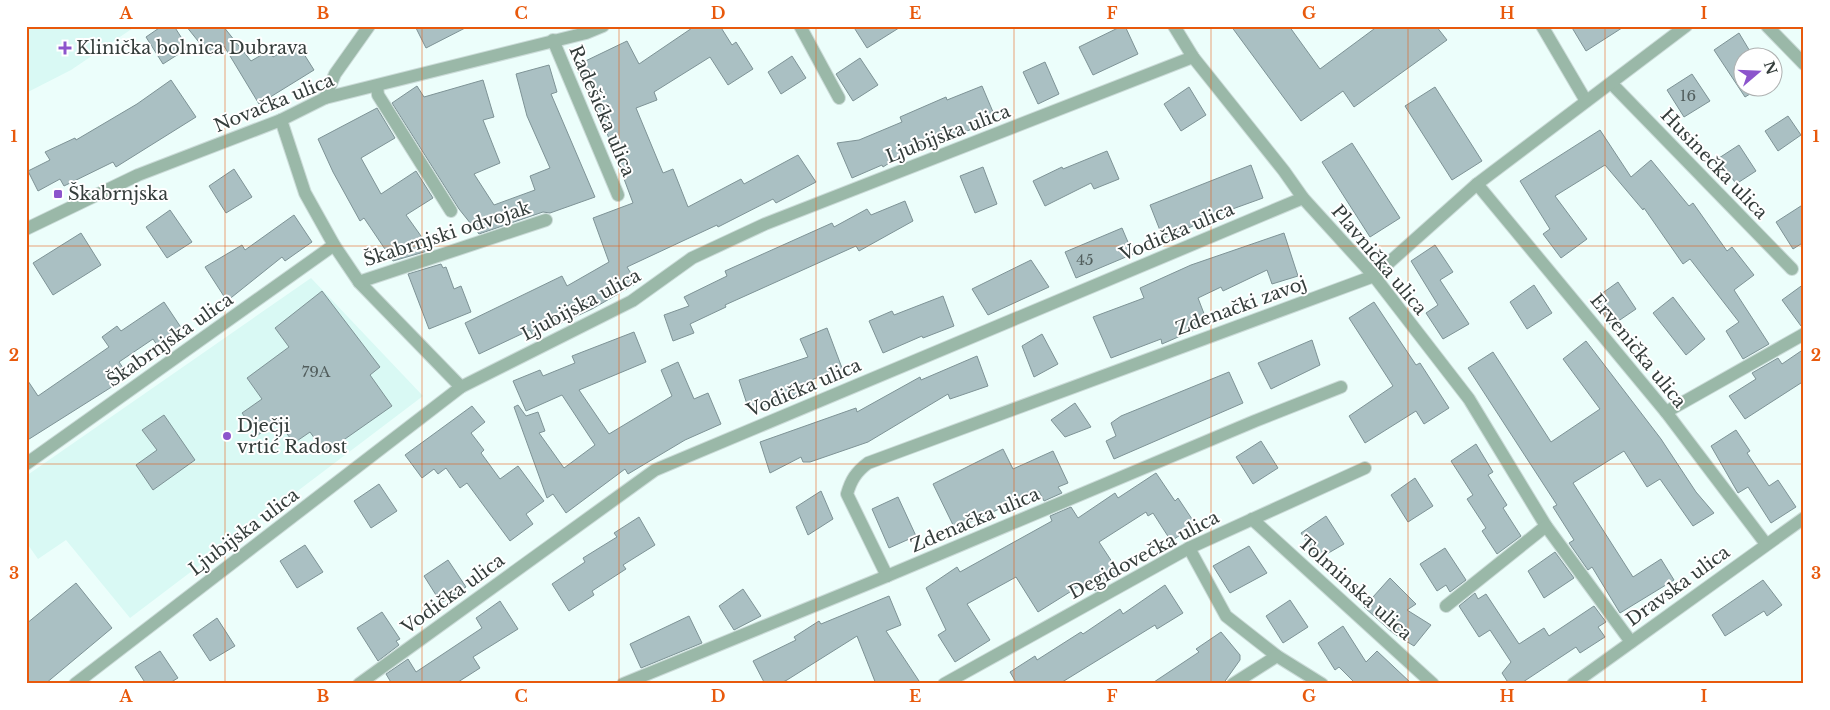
<svg xmlns="http://www.w3.org/2000/svg" width="1830" height="710" font-family="'Libre Baskerville',serif">
  <style>
    .built { fill: #d9f9f4 }
    .building { fill: #aac0c3; stroke: #7e9396 }
    .lines { fill: none; stroke-linecap: round; stroke-linejoin: round }
    .minor-casing { stroke: #cbdbd8; stroke-width: 14 }
    .minor { stroke: #9ab8a8; stroke-width: 12 }
    .grid { fill: none; stroke: #e8590c; stroke-width: 1; stroke-opacity: 0.55 }
    .poi-dot { fill: #8c54cc; stroke: #fff; stroke-width: 2 }
    .labels { text-anchor: middle; dominant-baseline: central; stroke-width: 4; stroke-linejoin: round; paint-order: stroke }
    .number-label { font-size: 15px; fill: #525e5d }
    .poi-label { font-size: 18px; fill: #343d3b; stroke: #fff; text-anchor: start }
    .street-label { font-size: 18px; fill: #343d3b; stroke: #fff }
    .neatline { fill: none; stroke: #e8590c; stroke-width: 2 }
    .grid-label { font-size: 16px; text-anchor: middle; font-weight: bold; fill: #e8590c }
  </style>
  <rect width="100%" height="100%" fill="#ecfefb"/>
  <g class="built">
    <polygon points="26,26 136,26 71,70 26,93"/>
    <polygon points="311,278 423,396 130,618 66,540 38,559 26,542 26,476"/>
  </g>
  <g class="building">
    <polygon points="162,26 174,26 188,48 163,64 146,37"/>
    <polygon points="186,26 223,26 251,61 270,50 273,57 297,43 314,70 259,104 224,46 210,56"/>
    <polygon points="415,26 469,26 426,48"/>
    <polygon points="695,26 720,26 732,45 736,42 753,69 728,85 710,57 654,92 657,100 636,108 663,173 673,169 688,207 741,179 744,184 798,155 816,182 776,203 773,199 718,227 717,225 627,267 637,283 592,309 533,336 530,330 479,354 465,323 562,276 567,286 609,262 593,218 633,203 592,93 590,95 575,66 627,41 639,64"/>
    <polygon points="853,26 902,26 867,48"/>
    <polygon points="1122,26 1125,26 1138,54 1093,75 1079,47"/>
    <polygon points="1231,26 1289,26 1320,69 1378,26 1436,26 1447,40 1354,107 1343,91 1301,121"/>
    <polygon points="1571,26 1625,26 1586,51"/>
    <polygon points="1739,33 1754,58 1742,58 1742,88 1760,88 1745,97 1714,50"/>
    <polygon points="792,56 806,78 781,94 768,72"/>
    <polygon points="860,58 878,85 853,101 836,74"/>
    <polygon points="1045,62 1059,94 1038,104 1023,72"/>
    <polygon points="549,65 557,92 551,94 595,197 550,213 543,212 479,234 459,209 392,103 417,86 424,97 483,80 494,117 483,120 500,163 474,174 494,205 535,190 530,176 550,168 527,116 516,74"/>
    <polygon points="1692,74 1710,101 1684,117 1667,90"/>
    <polygon points="171,80 196,117 116,167 113,162 64,186 60,179 38,191 28,171 50,160 45,152 75,138 76,140 137,104"/>
    <polygon points="982,86 996,119 917,152 914,147 883,167 882,165 852,178 837,143 859,140 902,122 900,117 946,97 947,100"/>
    <polygon points="1189,87 1206,115 1181,131 1164,104"/>
    <polygon points="1435,87 1482,161 1452,180 1405,106"/>
    <polygon points="377,108 395,138 361,158 381,194 416,171 433,198 406,215 431,250 393,261 364,218 360,221 333,172 318,139"/>
    <polygon points="1788,116 1801,135 1778,151 1765,131"/>
    <polygon points="1600,130 1631,177 1651,160 1689,206 1693,203 1727,251 1732,247 1754,275 1734,290 1769,344 1743,359 1726,331 1739,322 1690,259 1683,264 1644,208 1643,210 1605,165 1555,196 1587,239 1561,258 1543,234 1550,229 1520,181"/>
    <polygon points="1352,143 1400,218 1370,237 1322,162"/>
    <polygon points="1739,145 1756,171 1736,184 1719,158"/>
    <polygon points="1107,151 1119,179 1094,189 1091,183 1045,206 1033,181 1062,167 1063,169"/>
    <polygon points="1251,165 1263,198 1202,220 1203,222 1163,238 1150,205"/>
    <polygon points="983,167 997,204 975,213 960,176"/>
    <polygon points="234,169 252,197 226,213 209,186"/>
    <polygon points="905,201 913,221 859,251 856,246 725,305 726,307 690,324 694,333 673,341 664,315 689,306 684,297 727,276 725,271 832,223 834,227 867,209 871,215"/>
    <polygon points="1804,204 1804,242 1793,249 1776,222"/>
    <polygon points="170,210 192,242 167,258 146,227"/>
    <polygon points="294,215 312,242 285,261 282,257 227,301 205,267 242,245 245,250"/>
    <polygon points="1122,228 1133,254 1076,278 1065,252"/>
    <polygon points="81,233 101,265 53,295 33,263"/>
    <polygon points="1284,233 1298,276 1272,284 1267,270 1223,291 1221,287 1198,298 1208,324 1162,344 1161,339 1111,358 1093,317 1144,298 1140,288 1191,265"/>
    <polygon points="1435,245 1453,272 1440,280 1469,324 1443,339 1426,313 1438,305 1411,261"/>
    <polygon points="1031,260 1049,287 988,315 972,289"/>
    <polygon points="441,264 443,268 446,267 454,289 461,286 471,312 429,329 408,274"/>
    <polygon points="1618,282 1636,309 1611,326 1594,299"/>
    <polygon points="1804,284 1804,326 1801,326 1782,300"/>
    <polygon points="1534,285 1552,313 1527,329 1510,302"/>
    <polygon points="322,291 380,367 370,375 392,406 325,453 310,432 294,443 277,421 258,435 242,413 262,399 247,378 289,347 275,328"/>
    <polygon points="943,296 954,326 923,338 922,336 883,353 869,321 892,311 894,315"/>
    <polygon points="1673,297 1705,339 1686,355 1653,313"/>
    <polygon points="164,302 182,329 157,345 153,339 119,362 129,376 26,441 26,378 38,396 109,347 102,337 117,326 121,331"/>
    <polygon points="1374,302 1416,365 1420,363 1449,408 1424,424 1416,411 1365,443 1349,416 1393,386 1349,318"/>
    <polygon points="827,328 842,368 801,384 804,392 749,410 739,380 808,357 800,339"/>
    <polygon points="634,332 646,362 579,390 609,434 672,396 661,370 678,362 694,399 708,393 721,424 685,440 628,474 625,469 566,513 553,494 547,498 514,407 518,405 526,416 538,412 545,431 539,433 564,468 595,445 562,395 526,411 513,381 540,370 543,376 575,363 572,356"/>
    <polygon points="1042,334 1058,364 1034,377 1022,346"/>
    <polygon points="1312,340 1320,365 1271,389 1258,363"/>
    <polygon points="1586,341 1661,439 1696,492 1714,513 1693,526 1660,479 1647,487 1624,451 1573,483 1633,577 1661,559 1674,580 1620,613 1592,567 1588,570 1569,543 1574,540 1553,507 1557,505 1468,368 1493,352 1551,442 1600,409 1563,359"/>
    <polygon points="1804,349 1804,381 1745,419 1729,396 1756,379 1752,373 1778,358 1782,364"/>
    <polygon points="977,356 988,386 950,399 948,394 868,442 810,462 803,462 801,457 770,473 760,442 856,408 857,412 920,377 921,380"/>
    <polygon points="1229,372 1243,403 1114,459 1106,441 1116,436 1111,423 1121,416"/>
    <polygon points="1075,403 1091,427 1065,437 1051,420"/>
    <polygon points="472,406 485,422 471,433 484,450 481,453 500,479 518,466 544,501 526,514 533,524 510,541 467,483 460,488 446,468 438,474 434,469 422,478 405,455"/>
    <polygon points="164,415 195,460 153,490 136,465 157,450 142,430"/>
    <polygon points="1736,430 1750,451 1747,453 1769,486 1778,480 1796,507 1771,523 1748,487 1738,493 1711,446"/>
    <polygon points="1261,441 1278,468 1253,484 1236,457"/>
    <polygon points="1476,444 1493,472 1488,475 1507,505 1503,508 1521,536 1497,554 1482,531 1486,528 1467,499 1473,495 1451,461"/>
    <polygon points="1003,449 1013,469 1053,451 1068,483 1058,487 1062,493 1044,501 1039,491 955,529 933,484"/>
    <polygon points="1156,473 1175,501 1178,498 1196,525 1171,541 1153,513 1148,516 1146,512 1099,542 1120,574 1095,591 1089,580 1038,612 1016,577 967,604 990,640 955,662 938,635 946,630 926,588 957,567 960,572 1052,521 1050,516 1071,507 1078,518 1115,493 1118,498"/>
    <polygon points="1415,478 1433,506 1408,522 1391,495"/>
    <polygon points="379,484 397,511 371,528 354,501"/>
    <polygon points="821,491 833,519 808,535 796,507"/>
    <polygon points="898,497 916,536 889,548 872,509"/>
    <polygon points="1326,516 1344,544 1318,559 1301,533"/>
    <polygon points="639,517 655,545 623,565 626,569 592,591 594,595 569,611 552,584 585,562 583,558 617,537 614,533"/>
    <polygon points="305,545 323,572 297,588 280,561"/>
    <polygon points="1249,546 1267,573 1230,593 1213,566"/>
    <polygon points="1445,548 1466,580 1450,592 1446,585 1437,591 1420,564"/>
    <polygon points="1555,552 1574,578 1544,598 1528,571"/>
    <polygon points="448,560 466,587 441,603 424,576"/>
    <polygon points="1390,578 1416,604 1407,610 1431,625 1414,646 1393,633 1364,607"/>
    <polygon points="1763,580 1782,605 1767,616 1764,611 1725,636 1712,615"/>
    <polygon points="76,583 112,628 45,684 26,684 26,624"/>
    <polygon points="1165,585 1183,613 1157,629 1155,625 1059,684 1017,684 1010,672 1035,656 1037,660 1081,632 1083,634 1120,609 1123,614"/>
    <polygon points="743,589 761,616 734,630 719,606"/>
    <polygon points="1475,593 1478,599 1486,594 1519,644 1544,628 1549,636 1594,606 1606,622 1598,627 1605,637 1580,653 1576,647 1520,684 1509,684 1502,673 1511,662 1490,630 1479,637 1459,606"/>
    <polygon points="889,596 901,625 886,631 921,684 876,684 857,636 787,680 779,684 765,684 753,661 796,640 794,637 819,621 821,624"/>
    <polygon points="1290,600 1308,627 1283,643 1266,616"/>
    <polygon points="500,601 518,629 473,657 480,668 455,684 392,684 386,674 408,659 416,672 482,628 476,618"/>
    <polygon points="382,612 400,639 396,641 399,645 378,661 357,628"/>
    <polygon points="689,616 702,643 641,668 630,644"/>
    <polygon points="217,618 235,646 210,661 193,635"/>
    <polygon points="1343,626 1366,662 1377,651 1412,684 1356,684 1339,667 1335,670 1318,643"/>
    <polygon points="1221,632 1240,655 1240,660 1223,684 1151,684 1199,652 1196,649"/>
    <polygon points="160,651 178,678 168,684 146,684 135,667"/>
  </g>
  <g class="lines">
    <defs>
      <g id="minor">
        <polyline points="800,26 839,98"/>
        <polyline points="1174,26 1193,57 1284,171 1303,198 1374,276 1469,399 1546,526 1631,642"/>
        <polyline points="1542,26 1586,101"/>
        <polyline points="1767,26 1804,64"/>
        <polyline points="553,40 618,195"/>
        <polyline points="1611,83 1792,269"/>
        <polyline points="377,86 378,95 451,211"/>
        <polyline points="325,98 335,74 369,26"/>
        <polyline points="281,120 305,193 334,245 359,282 461,387"/>
        <polyline points="1477,184 1666,412 1766,544"/>
        <polyline points="26,229 138,175 281,120 325,98 586,33 603,26"/>
        <polyline points="359,282 546,220"/>
        <polyline points="1666,412 1804,334"/>
        <polyline points="26,464 334,245"/>
        <polyline points="1252,519 1433,684"/>
        <polyline points="1189,548 1226,616 1277,656 1322,684"/>
        <path d="M887,576L847,494C851,480 856,472 868,463L1374,276L1477,184L1686,26"/>
        <polyline points="1446,606 1546,526"/>
        <polyline points="75,684 461,387 632,301 692,258 765,224 1193,57"/>
        <polyline points="359,684 655,470 1303,198"/>
        <polyline points="623,684 887,576 1255,421 1341,387"/>
        <polyline points="944,684 1189,548 1365,468"/>
        <polyline points="1233,684 1277,656"/>
        <polyline points="1573,684 1804,518"/>
      </g>
    </defs>
    <use href="#minor" class="minor-casing"/>
    <use href="#minor" class="minor"/>
  </g>
  <path class="grid" d="M225,26V684M422,26V684M619,26V684M816,26V684M1014,26V684M1211,26V684M1408,26V684M1605,26V684M26,246H1804M26,464H1804"/>
  <g class="poi-dot">
    <path d="M62.5 40.5h5v5h5v5h-5v5h-5v-5h-5v-5h5z"/>
    <rect x="53" y="189" width="10" height="10" rx="2.5"/>
    <circle cx="227" cy="436" r="5"/>
  </g>
  <g class="labels">
    <g class="number-label">
      <text x="1688" y="95">16</text>
      <text x="1085" y="259">45</text>
      <text x="316" y="371">79A</text>
    </g>
    <g class="poi-label">
      <text x="76" y="48">Klinička bolnica Dubrava</text>
      <text x="68" y="194">Škabrnjska</text>
      <text x="237" y="426">Dječji<tspan x="237" dy="21">vrtić Radost</tspan></text>
    </g>
    <g class="street-label">
      <text transform="translate(274 103) rotate(-22)">Novačka ulica</text>
      <text transform="translate(602 111) rotate(67)">Radešićka ulica</text>
      <text transform="translate(948 134) rotate(-21)">Ljubijska ulica</text>
      <text transform="translate(1714 164) rotate(46)">Husinečka ulica</text>
      <text transform="translate(1177 232) rotate(-23)">Vodička ulica</text>
      <text transform="translate(447 234) rotate(-18)">Škabrnjski odvojak</text>
      <text transform="translate(1379 260) rotate(50)">Plavnička ulica</text>
      <text transform="translate(581 305) rotate(-28)">Ljubijska ulica</text>
      <text transform="translate(1241 306) rotate(-20)">Zdenački zavoj</text>
      <text transform="translate(170 340) rotate(-35)">Škabrnjska ulica</text>
      <text transform="translate(1638 351) rotate(51)">Ervenička ulica</text>
      <text transform="translate(804 388) rotate(-23)">Vodička ulica</text>
      <text transform="translate(975 520) rotate(-23)">Zdenačka ulica</text>
      <text transform="translate(244 532) rotate(-37)">Ljubijska ulica</text>
      <text transform="translate(1144 555) rotate(-28)">Degidovečka ulica</text>
      <text transform="translate(1678 586) rotate(-36)">Dravska ulica</text>
      <text transform="translate(1355 588) rotate(42)">Tolminska ulica</text>
      <text transform="translate(453 594) rotate(-36)">Vodička ulica</text>
    </g>
  </g>
  <rect width="1830" height="710" fill="none" stroke="#ffffff" stroke-width="55"/>
  <g transform="translate(1758 72) rotate(71)"><circle r="24" fill="#ffffff" stroke="#aeb1b1"/>
  <path d="M0-4L9 19L0 12L-9 19Z" fill="#8c54cc"/>
  <text y="-8" font-size="14" font-weight="bold" text-anchor="middle" fill="#343d3b">N</text>
  </g>
  <rect x="28" y="28" width="1774" height="654" class="neatline"/>
  <g class="grid-label">
    <text x="126" y="19">A</text>
    <text x="323" y="19">B</text>
    <text x="521" y="19">C</text>
    <text x="718" y="19">D</text>
    <text x="915" y="19">E</text>
    <text x="1112" y="19">F</text>
    <text x="1309" y="19">G</text>
    <text x="1507" y="19">H</text>
    <text x="1704" y="19">I</text>
    <text x="14" y="142">1</text>
    <text x="1816" y="142">1</text>
    <text x="14" y="361">2</text>
    <text x="1816" y="361">2</text>
    <text x="14" y="579">3</text>
    <text x="1816" y="579">3</text>
    <text x="126" y="702">A</text>
    <text x="323" y="702">B</text>
    <text x="521" y="702">C</text>
    <text x="718" y="702">D</text>
    <text x="915" y="702">E</text>
    <text x="1112" y="702">F</text>
    <text x="1309" y="702">G</text>
    <text x="1507" y="702">H</text>
    <text x="1704" y="702">I</text>
  </g>
</svg>
